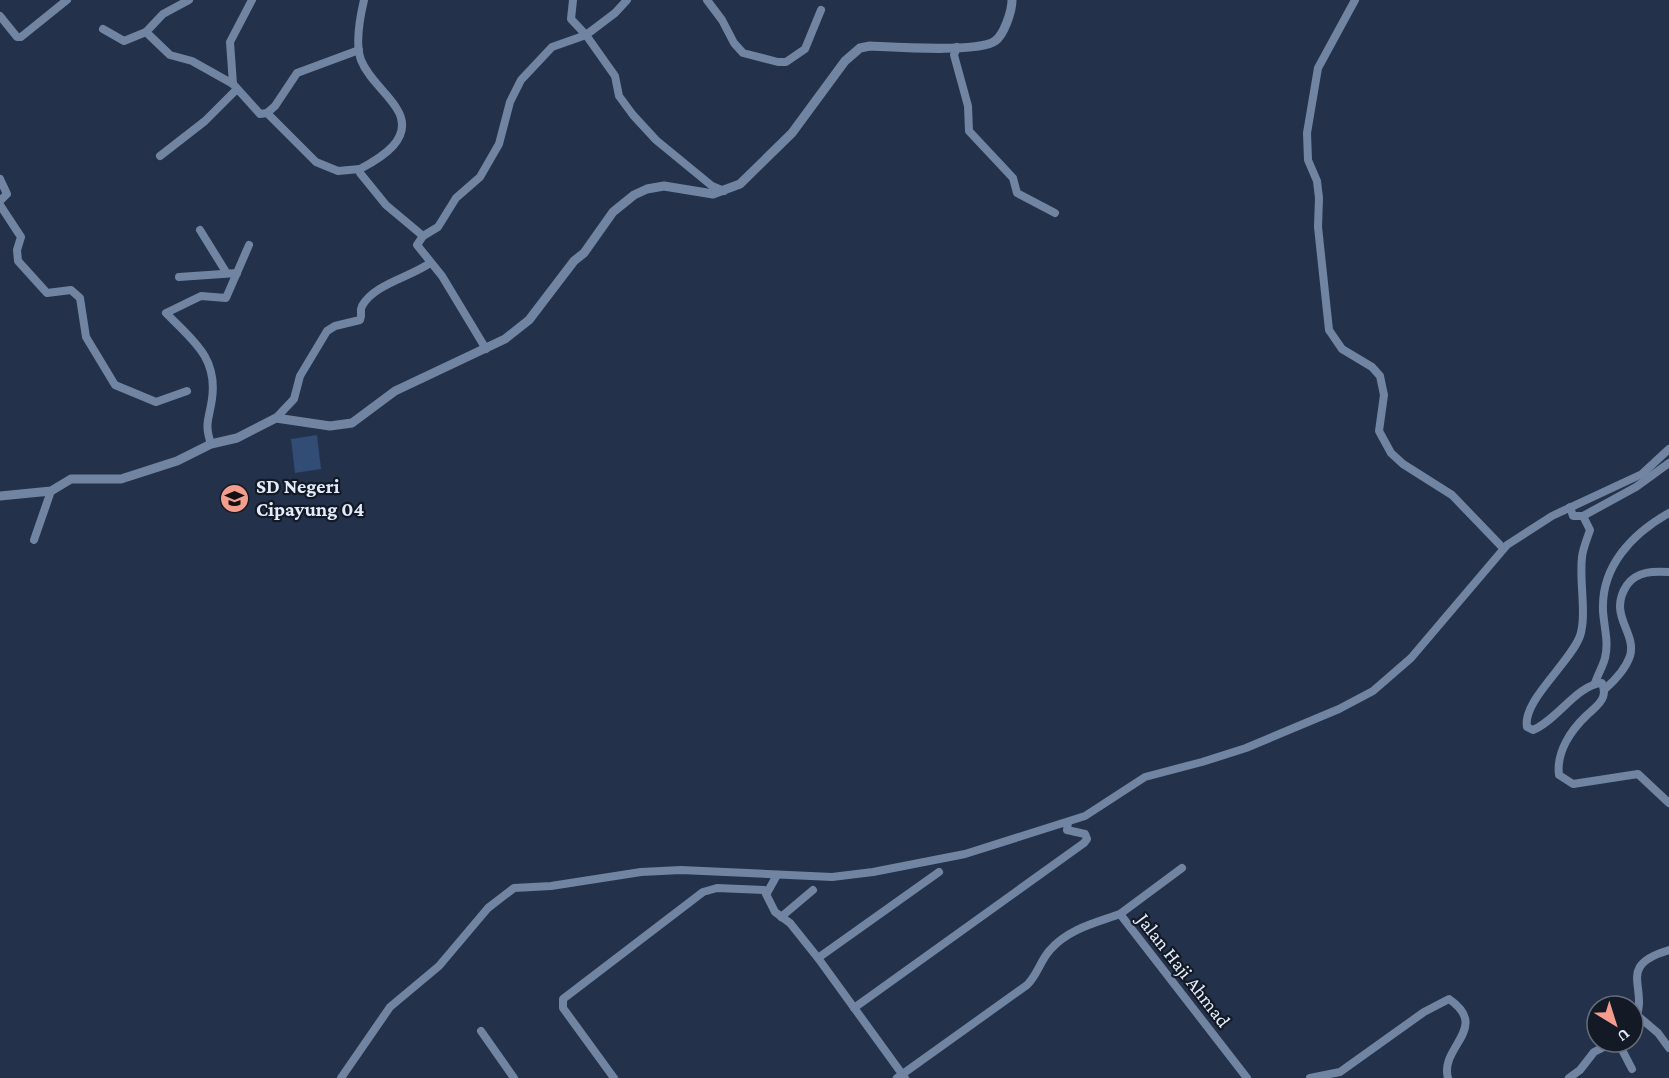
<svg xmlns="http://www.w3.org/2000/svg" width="1669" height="1078" font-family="'Crimson Pro',serif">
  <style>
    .green { fill: #314c75 }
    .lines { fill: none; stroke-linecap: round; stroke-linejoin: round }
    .minor { stroke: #7184a1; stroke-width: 8 }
    .tertiary { stroke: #7184a1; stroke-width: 9 }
    .labels { text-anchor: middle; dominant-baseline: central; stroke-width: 4.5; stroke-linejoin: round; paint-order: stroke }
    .poi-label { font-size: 20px; font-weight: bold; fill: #e2ecfc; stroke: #131a25; text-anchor: start }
    .street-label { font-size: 20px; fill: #e2ecfc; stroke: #131a25 }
  </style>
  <rect width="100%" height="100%" fill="#23324a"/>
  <polygon class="green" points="317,435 321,469 295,473 291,439"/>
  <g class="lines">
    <g class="minor">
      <polyline points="189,0 163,14 146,32 170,55 192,61 233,84 260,114 267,113 275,106 297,73 359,50"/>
      <path d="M364,0C360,17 355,44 361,60C369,80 387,92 397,109C415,138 381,158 360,169V173L386,205L423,236L417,245L442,276L486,349"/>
      <polyline points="573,0 571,19 586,35 615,76 619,96 633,115 656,140 712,186 724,191"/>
      <polyline points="707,0 722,20 734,43 743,53 778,62 786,62 805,49 821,10"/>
      <polyline points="1355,0 1318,68 1307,133 1308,160 1317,181 1319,198 1318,227 1329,330 1342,349 1372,367 1380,376 1384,395 1379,431 1391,453 1403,464 1452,495 1503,548"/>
      <polyline points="0,16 17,37 21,37 67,0"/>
      <polyline points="103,29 124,41 146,32"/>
      <polyline points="957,47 954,55 968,106 969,131 1013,178 1017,193 1055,213"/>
      <polyline points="233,84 230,42 252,0"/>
      <polyline points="267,113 316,162 338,171 360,169"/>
      <polyline points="160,156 205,121 236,90"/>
      <polyline points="0,179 7,194 0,201"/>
      <polyline points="0,205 21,237 17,250 18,261 47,293 71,290 80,298 86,337 115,385 156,402 187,391"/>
      <polyline points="200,230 226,272"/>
      <polyline points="423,236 438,227 456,198 480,177 499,144 510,102 521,80 552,47 586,35 615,13 627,0"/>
      <polyline points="179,277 237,273"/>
      <path d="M276,418L294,399L300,376L327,331L335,326L360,320C363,314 359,312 362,306C374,284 411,277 430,263"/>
      <path d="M211,444C204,423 209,420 212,399C218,357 192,340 166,313L201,296L226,298L249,245"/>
      <polyline points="1570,507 1573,516 1583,516 1636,487 1669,463"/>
      <path d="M1583,516L1590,530C1587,539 1583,548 1582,557C1579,580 1587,615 1580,636C1570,663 1522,701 1527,727L1533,730C1556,721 1578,684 1602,683C1604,688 1605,692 1603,697C1601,704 1592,710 1587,715C1571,730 1556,752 1559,775L1573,784L1638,774L1669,803"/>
      <polyline points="34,540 51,491"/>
      <path d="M1595,683C1598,674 1603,666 1605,658C1609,642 1604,627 1603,611C1601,566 1632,534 1669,513"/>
      <path d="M1605,689C1614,681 1626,668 1630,656C1637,632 1607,615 1627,585C1637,571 1654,571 1669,572"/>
      <polyline points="1182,868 1120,914 1247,1078"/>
      <polyline points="767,893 777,875"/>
      <polyline points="781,917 813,890"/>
      <polyline points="818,958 939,872"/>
      <polyline points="854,1008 1084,843 1087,839 1085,834 1067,830 1068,822"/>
      <polyline points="1638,1016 1658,1033 1669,1048"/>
      <path d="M1633,1024C1653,989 1612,967 1669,950"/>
      <polyline points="481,1031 514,1078"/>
      <polyline points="1618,1042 1632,1069"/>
      <polyline points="341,1078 390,1007 439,966 488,908 514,888 551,886 641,872 681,870 832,877 873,872 965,854 1085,816 1145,777 1202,762 1246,748 1339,709 1373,691 1411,658 1507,545 1552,516 1642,474 1669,449"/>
      <polyline points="614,1078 563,1008 563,999 703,892 717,888 764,890 775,912 790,923 818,958 905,1078"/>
      <path d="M897,1078L1027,985C1038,974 1040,961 1050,950C1068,929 1095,923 1120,914"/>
      <path d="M1310,1078L1340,1072L1424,1012L1449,999C1491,1028 1439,1047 1448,1078"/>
      <polyline points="1569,1078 1580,1070 1594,1052 1614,1042"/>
    </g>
    <path class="tertiary" d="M0,496L51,491L71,479H121L177,461L211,444L237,438L276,418L330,426L352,423L395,391L505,339L529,320L574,261L584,253L613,212L634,195L647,189L664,186L713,194L740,184L792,133L845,61L860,48L870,46C894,47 979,53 995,41C1004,35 1012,11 1012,0"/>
  </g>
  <defs>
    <symbol id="school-disc" viewBox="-11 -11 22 22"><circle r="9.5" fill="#f49d8d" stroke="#131a25"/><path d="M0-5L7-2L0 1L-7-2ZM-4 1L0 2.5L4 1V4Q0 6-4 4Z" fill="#111"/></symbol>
  </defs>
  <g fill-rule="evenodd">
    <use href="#school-disc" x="218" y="482" width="33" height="33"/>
  </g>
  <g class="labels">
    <g class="poi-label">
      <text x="256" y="486">SD Negeri<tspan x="256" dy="23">Cipayung 04</tspan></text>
    </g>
    <g class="street-label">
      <text transform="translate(1184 970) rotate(52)">Jalan Haji Ahmad</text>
    </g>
  </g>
  <g transform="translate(1615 1024) rotate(142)"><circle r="28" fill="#131a25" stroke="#666e7b" stroke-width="1.5"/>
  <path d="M0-4.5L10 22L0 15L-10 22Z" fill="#f49d8d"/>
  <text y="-9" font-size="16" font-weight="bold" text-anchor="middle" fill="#e2ecfc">U</text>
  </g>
</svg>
